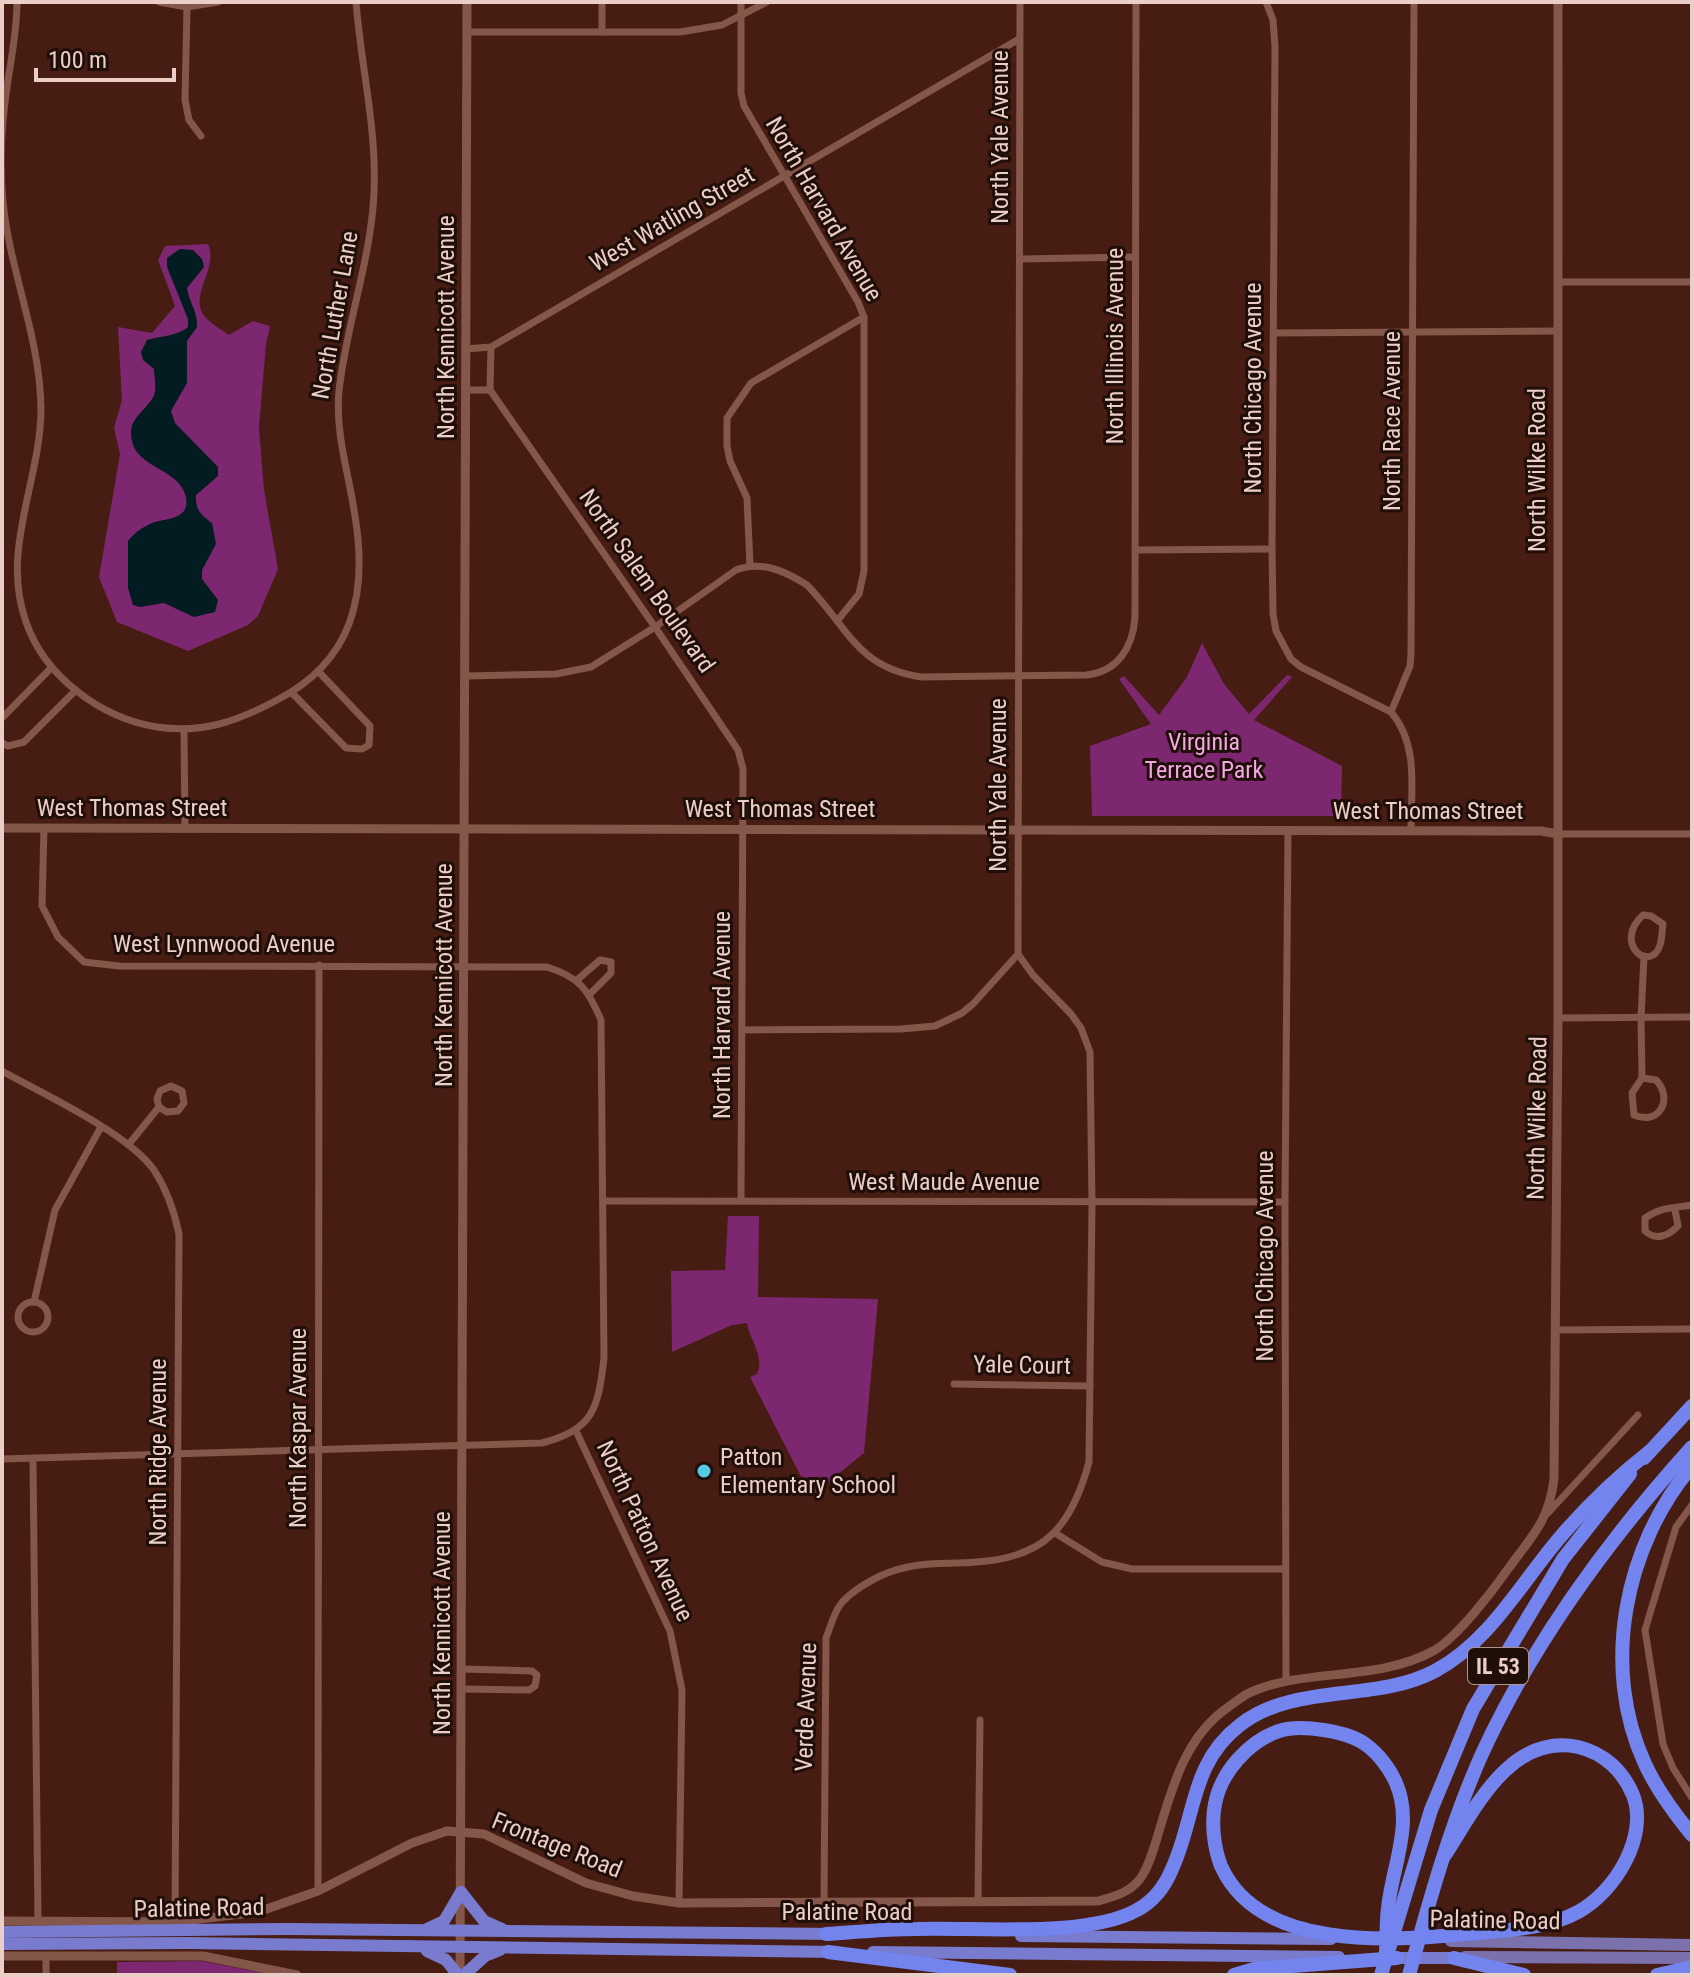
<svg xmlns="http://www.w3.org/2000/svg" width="1694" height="1977" font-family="'Roboto Condensed',sans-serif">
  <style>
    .green { fill: #7c276f }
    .water { fill: #031c21 }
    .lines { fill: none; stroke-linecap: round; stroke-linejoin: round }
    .minor { stroke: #85564a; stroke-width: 7 }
    .tertiary { stroke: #85564a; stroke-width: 9 }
    .primary { stroke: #7b72ad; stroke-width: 12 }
    .trunk { stroke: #787bce; stroke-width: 12 }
    .motorway { stroke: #7484ef; stroke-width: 14 }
    .poi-dot { fill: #57c9e2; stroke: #200e09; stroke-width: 3 }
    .labels { text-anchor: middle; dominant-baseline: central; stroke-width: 6; stroke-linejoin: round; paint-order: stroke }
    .shield { fill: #200e09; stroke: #ad948e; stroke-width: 2 }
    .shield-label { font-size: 22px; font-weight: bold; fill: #eacec7 }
    .street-label { font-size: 24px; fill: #eacec7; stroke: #200e09 }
    .park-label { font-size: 24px; fill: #f4a9e4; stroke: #200e09 }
    .poi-label { font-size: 24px; fill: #eacec7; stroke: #200e09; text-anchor: start }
  </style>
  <rect width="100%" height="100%" fill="#471d13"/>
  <g class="green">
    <path d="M208,244C220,269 185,297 207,319C213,325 222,330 229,335L253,321L270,326L266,344L259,428L264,490L278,569L258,616L248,625L188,651L117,622L99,577L120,454L114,428L122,400L118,327L152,333L175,306L158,260L165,246Z"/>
    <polygon points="1202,643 1224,684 1249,714 1287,675 1292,677 1254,720 1342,766 1341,816 1092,816 1090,746 1151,724 1119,679 1124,676 1159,715 1187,677"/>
    <path d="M728,1216H759L758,1297L878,1299L864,1453L811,1496L750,1377L757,1374C765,1356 750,1341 747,1323L732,1325L672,1352L671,1271L725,1270Z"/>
    <polygon points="201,1961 275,1975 117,1975 117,1962"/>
  </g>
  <path class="water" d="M180,249L193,250L202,259L204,267L187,288C189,302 198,312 197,327L187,341V383L171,411L175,423L218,467V476L196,495C195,510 201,515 212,523L216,544L202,570V579L218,600L215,612L194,617L164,603L140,607L133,605L128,588V541C134,533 143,527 152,523C167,518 190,520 186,497C180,469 137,468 132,441C127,420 142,414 152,399C158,392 154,377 154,369L143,360L141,352L147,340C160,336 178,336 188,327V319L167,267V258Z"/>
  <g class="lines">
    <g class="minor">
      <path d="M17,2C17,36 9,68 5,102C1,134 0,170 3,202C10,272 40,337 41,408C41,481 0,549 26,622C45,677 101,718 157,727C202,734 238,721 277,700C353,661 368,595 355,516C349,474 335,434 339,391C346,325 371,260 374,193C377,129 361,66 356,2"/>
      <polyline points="159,2 187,7 218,2"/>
      <polyline points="741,2 741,93 744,106 858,302 864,317 864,571 859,594 837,621"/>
      <path d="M1266,2L1273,20L1275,46L1272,549L1273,614L1276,631L1291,659L1301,667L1391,712C1419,745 1411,789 1411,831"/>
      <polyline points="187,7 185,100 189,120 201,136"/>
      <polyline points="468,32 680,32 722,25 767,2"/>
      <polyline points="602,32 602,2"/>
      <polyline points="1020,259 1134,257"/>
      <polyline points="1559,282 1692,282"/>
      <polyline points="1274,333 1557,331"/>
      <polyline points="465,349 491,347 1019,39"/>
      <polyline points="465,390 490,390 655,627 738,750 743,769 741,1200"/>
      <polyline points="490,390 491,347"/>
      <polyline points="1136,550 1272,549"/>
      <polyline points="750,565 747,498 730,461 727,446 727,418 751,383 864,317"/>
      <path d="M466,676L556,674L591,667L655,627L736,570C761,560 785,571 807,585C848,627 856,667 921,677L1086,675C1117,672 1133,648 1135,617L1136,2"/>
      <polyline points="292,693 346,748 362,749 369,745 370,726 318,671"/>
      <polyline points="1391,712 1410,666 1411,655 1414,2"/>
      <polyline points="2,718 51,668"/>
      <polyline points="184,731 185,828"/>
      <polyline points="2,743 8,746 24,742 76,690"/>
      <polyline points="1558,834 1692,834"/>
      <path d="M1643,915L1651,916L1663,924C1662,931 1662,939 1660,945C1651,974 1612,944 1643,915Z"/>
      <polyline points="577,980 600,960 611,962 611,973 590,994"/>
      <polyline points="1558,1018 1692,1017"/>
      <polyline points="742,1030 901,1029 935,1026 962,1013 973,1004 1018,954"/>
      <path d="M2,1071C43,1094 128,1133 154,1170C167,1190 174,1210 179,1234L175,1922"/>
      <path d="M1642,1078L1656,1080C1674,1099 1659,1126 1634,1115L1632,1093L1642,1078L1641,1018L1644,956"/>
      <polyline points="129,1144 159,1107 157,1099 160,1091 171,1086 182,1091 184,1103 178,1111 167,1112 159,1107"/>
      <polyline points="603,1201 1285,1202"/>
      <path d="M1675,1210L1678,1226C1668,1236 1656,1241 1645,1231V1218C1661,1207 1674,1208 1692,1205"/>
      <polyline points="34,1302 55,1210 101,1127"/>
      <circle cx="33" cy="1317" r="15"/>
      <polyline points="1555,1330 1692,1329"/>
      <polyline points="954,1384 1090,1386"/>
      <polyline points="576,1431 670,1631 682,1690 679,1903"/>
      <path d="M2,1459L542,1443C594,1429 598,1409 604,1358L601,1020C588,989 579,977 547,967L119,966L84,962L58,937L42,906L44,828"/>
      <polyline points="33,1460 38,1921"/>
      <polyline points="1692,1505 1676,1527 1645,1630 1663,1744 1673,1768 1692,1798"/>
      <polyline points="1548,1513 1638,1415"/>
      <polyline points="1055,1533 1102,1562 1132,1569 1284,1569"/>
      <polyline points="1286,1682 1285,1202 1288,830"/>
      <polyline points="462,1689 529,1690 535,1686 537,1675 532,1671 462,1669"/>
      <polyline points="318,1891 319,965"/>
      <polyline points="978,1900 980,1720"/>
      <path d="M824,1903L826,1638C830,1628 834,1613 840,1605C850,1592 866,1583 880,1576C916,1560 939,1565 976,1562C1046,1558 1072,1525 1089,1462L1092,1203L1090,1052L1081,1028L1071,1014L1033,975L1018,954L1020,2"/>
      <polyline points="46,1975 46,1957"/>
    </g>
    <g class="tertiary">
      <polyline points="2,828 1541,831 1558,834"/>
      <path d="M2,1921L175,1922L258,1912L318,1891L412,1843L447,1831L484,1834L586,1883L633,1896L679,1903L1098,1901C1113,1897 1129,1893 1140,1879C1150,1865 1155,1844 1160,1828C1173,1784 1187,1736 1227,1708C1233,1704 1240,1698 1247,1694C1301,1667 1377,1683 1435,1650C1458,1636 1492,1592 1508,1569C1532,1536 1549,1521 1554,1479L1558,1018V2"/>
      <polyline points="2,1956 203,1956 297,1975"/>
      <polyline points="460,1975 467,2"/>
    </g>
    <g class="primary">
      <polyline points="1451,1941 1692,1945"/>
      <polyline points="1465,1957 1692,1958"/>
    </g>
    <g class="trunk">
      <polyline points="461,1892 484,1921 502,1929"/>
      <polyline points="427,1929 444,1921 461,1892"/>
      <polyline points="2,1932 289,1929 835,1934"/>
      <polyline points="1021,1936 1331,1939"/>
      <polyline points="2,1944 188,1943 835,1952"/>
      <polyline points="427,1951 446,1960 458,1975"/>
      <polyline points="873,1952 1339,1957"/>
      <polyline points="1389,1958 1454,1958"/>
      <polyline points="464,1975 485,1956 500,1950"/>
    </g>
    <g class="motorway">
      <polyline points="1644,1458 1692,1406"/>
      <path d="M1692,1466C1625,1545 1600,1667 1645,1764C1657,1790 1674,1813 1692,1835"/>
      <path d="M826,1934C856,1932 887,1929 917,1929C976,1927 1087,1938 1137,1910C1154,1901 1165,1886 1172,1869C1196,1817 1190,1763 1240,1725C1295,1682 1375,1703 1435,1671C1491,1641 1522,1581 1562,1535C1589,1504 1617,1477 1649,1452"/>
      <polyline points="828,1952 1010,1975"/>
      <path d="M1386,1952C1387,1938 1386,1922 1388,1908C1392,1867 1414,1824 1396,1783C1390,1769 1378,1753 1365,1744C1347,1731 1301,1724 1279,1731C1249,1741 1221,1772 1215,1804C1211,1823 1214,1848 1221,1866C1259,1951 1390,1941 1467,1934C1503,1930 1545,1930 1578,1912C1615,1892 1649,1836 1633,1795C1623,1771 1604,1753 1578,1747C1510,1733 1475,1809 1445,1855"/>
      <polyline points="1454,1958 1524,1975"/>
      <polyline points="1234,1975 1254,1969 1397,1958"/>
      <polyline points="1381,1975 1431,1810 1473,1709 1563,1559 1630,1474"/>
      <path d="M1409,1975C1429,1902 1450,1826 1481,1756C1533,1642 1608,1540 1692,1447"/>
      <polyline points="1657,1975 1692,1967"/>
    </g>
  </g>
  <circle class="poi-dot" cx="704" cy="1471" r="8"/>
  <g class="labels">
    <rect class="shield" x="1468" y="1648" width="60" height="36" rx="6"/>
    <g class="shield-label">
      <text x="1498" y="1666">IL 53</text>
    </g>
    <g class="street-label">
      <text transform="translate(1000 137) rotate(-90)">North Yale Avenue</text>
      <text transform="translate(824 209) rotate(60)">North Harvard Avenue</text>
      <text transform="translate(672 219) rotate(-30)">West Watling Street</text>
      <text transform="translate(335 315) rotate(-80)">North Luther Lane</text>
      <text transform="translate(446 327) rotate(-90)">North Kennicott Avenue</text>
      <text transform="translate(1115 346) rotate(-90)">North Illinois Avenue</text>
      <text transform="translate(1253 388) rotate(-90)">North Chicago Avenue</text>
      <text transform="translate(1392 421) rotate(-90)">North Race Avenue</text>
      <text transform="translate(1537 470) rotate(-90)">North Wilke Road</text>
      <text transform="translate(647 581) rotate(55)">North Salem Boulevard</text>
      <text transform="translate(998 785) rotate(-90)">North Yale Avenue</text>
      <text x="132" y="808">West Thomas Street</text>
      <text x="780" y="809">West Thomas Street</text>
      <text x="1428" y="811">West Thomas Street</text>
      <text x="224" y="944">West Lynnwood Avenue</text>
      <text transform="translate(444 975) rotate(-90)">North Kennicott Avenue</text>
      <text transform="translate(722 1015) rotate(-90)">North Harvard Avenue</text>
      <text transform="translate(1537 1118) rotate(-89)">North Wilke Road</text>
      <text x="944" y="1182">West Maude Avenue</text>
      <text transform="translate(1265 1256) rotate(-90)">North Chicago Avenue</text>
      <text transform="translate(1022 1365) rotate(1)">Yale Court</text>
      <text transform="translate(298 1428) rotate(-90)">North Kaspar Avenue</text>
      <text transform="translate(158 1452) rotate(-90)">North Ridge Avenue</text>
      <text transform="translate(645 1531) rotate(65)">North Patton Avenue</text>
      <text transform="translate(442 1623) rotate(-90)">North Kennicott Avenue</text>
      <text transform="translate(806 1707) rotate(-88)">Verde Avenue</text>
      <text transform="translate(557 1845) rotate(22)">Frontage Road</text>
      <text transform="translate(199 1908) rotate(-1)">Palatine Road</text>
      <text x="847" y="1912">Palatine Road</text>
      <text transform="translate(1495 1920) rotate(1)">Palatine Road</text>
    </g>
    <g class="park-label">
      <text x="1204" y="742">Virginia<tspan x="1204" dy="28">Terrace Park</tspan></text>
    </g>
    <g class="poi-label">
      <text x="720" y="1457">Patton<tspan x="720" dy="28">Elementary School</tspan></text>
    </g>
  </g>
  <rect width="1694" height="1977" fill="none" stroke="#eacec7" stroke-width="8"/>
  <path d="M36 68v12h138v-12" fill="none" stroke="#eacec7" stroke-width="4"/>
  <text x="48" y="68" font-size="24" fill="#eacec7" stroke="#200e09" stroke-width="6" paint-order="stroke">100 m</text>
</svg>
